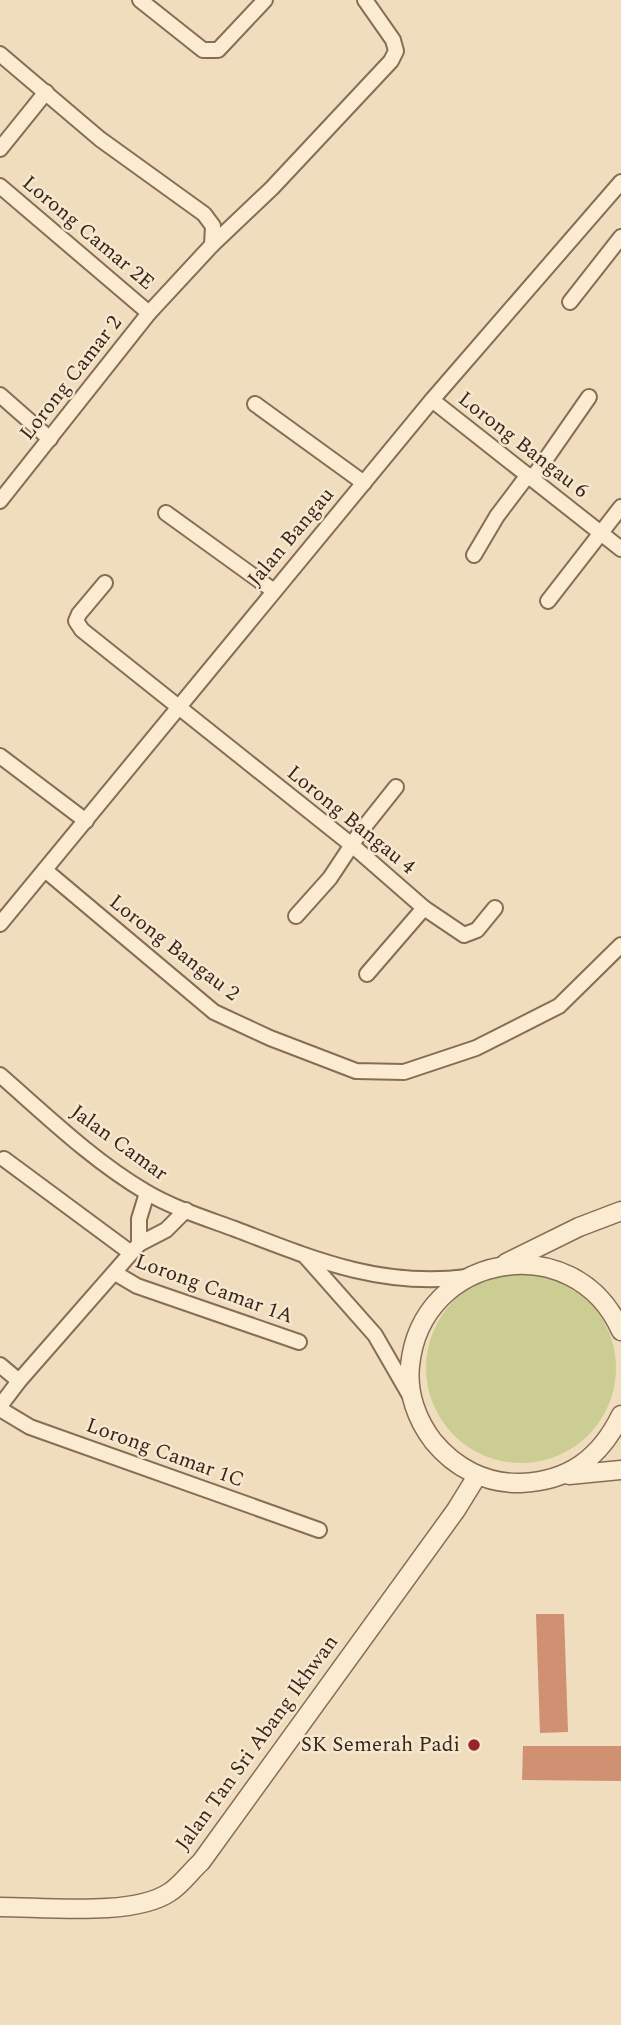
<svg xmlns="http://www.w3.org/2000/svg" width="621" height="2025" font-family="Spectral,serif">
  <style>
    .green { fill: #cbcd92 }
    .building { fill: #cf9172 }
    .lines { fill: none; stroke-linecap: round; stroke-linejoin: round }
    .minor-casing { stroke: #886d56; stroke-width: 18 }
    .tertiary-casing { stroke: #886d56; stroke-width: 21 }
    .minor { stroke: #faebd1; stroke-width: 14 }
    .tertiary { stroke: #faebd1; stroke-width: 18 }
    .poi-dot { fill: #99242e; stroke: #f6e7ce; stroke-width: 2.5 }
    .labels { text-anchor: middle; dominant-baseline: central; stroke-width: 5; stroke-linejoin: round; paint-order: stroke }
    .street-label { font-size: 21px; fill: #37261b; stroke: #f6e7ce }
    .poi-label { font-size: 21px; fill: #37261b; stroke: #f6e7ce; text-anchor: end }
  </style>
  <rect width="100%" height="100%" fill="#efddbe"/>
  <circle class="green" cx="521" cy="1368" r="95"/>
  <g class="building">
    <polygon points="536,1614 564,1614 568,1732 540,1733"/>
    <polygon points="523,1746 621,1746 621,1781 522,1780"/>
  </g>
  <g class="lines">
    <defs>
      <g id="minor">
        <polyline points="140,0 203,50 218,50 265,0"/>
        <polyline points="0,54 100,139 204,214 213,226 212,245 149,313 0,501"/>
        <polyline points="0,149 46,92"/>
        <polyline points="0,186 149,313"/>
        <polyline points="212,245 272,188 391,61 396,51 393,40 365,0"/>
        <polyline points="570,302 621,237"/>
        <polyline points="0,395 50,439"/>
        <polyline points="432,400 621,549"/>
        <polyline points="255,404 364,483"/>
        <polyline points="532,479 589,397"/>
        <polyline points="166,513 274,591"/>
        <polyline points="474,555 497,516 528,475"/>
        <polyline points="105,583 79,614 76,621 82,630 353,846 424,908 464,935 477,930 495,908"/>
        <polyline points="548,601 621,507"/>
        <polyline points="0,756 86,821"/>
        <polyline points="45,870 214,1012 270,1038 356,1071 404,1072 476,1048 559,1006 621,945"/>
        <polyline points="296,916 330,878 361,831 396,787"/>
        <polyline points="0,924 432,400 621,182"/>
        <polyline points="367,974 424,908"/>
        <path d="M0,1075C47,1116 92,1160 146,1192C173,1208 205,1218 235,1229C313,1259 381,1288 467,1277"/>
        <polyline points="4,1159 131,1253"/>
        <polyline points="139,1244 139,1219 147,1193"/>
        <polyline points="306,1257 375,1335 409,1394"/>
        <polyline points="115,1273 137,1286 299,1342"/>
        <polyline points="0,1365 19,1381"/>
        <polyline points="0,1406 19,1381 139,1244 166,1230 186,1210"/>
        <polyline points="0,1409 30,1427 319,1530"/>
      </g>
      <g id="tertiary">
        <polyline points="506,1263 579,1227 621,1211"/>
        <path d="M621,1331C575,1226 421,1252 410,1366C407,1393 417,1420 433,1441C455,1468 486,1484 521,1483C569,1481 600,1458 621,1415"/>
        <polyline points="569,1475 621,1470"/>
        <path d="M0,1907C44,1907 134,1917 170,1892C181,1885 191,1871 201,1862L456,1510L477,1476"/>
      </g>
    </defs>
    <use href="#minor" class="minor-casing"/>
    <use href="#tertiary" class="tertiary-casing"/>
    <use href="#minor" class="minor"/>
    <use href="#tertiary" class="tertiary"/>
  </g>
  <circle class="poi-dot" cx="474" cy="1745" r="7"/>
  <g class="labels">
    <g class="street-label">
      <text transform="translate(88 233) rotate(40)">Lorong Camar 2E</text>
      <text transform="translate(71 378) rotate(-52)">Lorong Camar 2</text>
      <text transform="translate(523 445) rotate(38)">Lorong Bangau 6</text>
      <text transform="translate(291 537) rotate(-50)">Jalan Bangau</text>
      <text transform="translate(351 820) rotate(39)">Lorong Bangau 4</text>
      <text transform="translate(174 948) rotate(38)">Lorong Bangau 2</text>
      <text transform="translate(119 1143) rotate(36)">Jalan Camar</text>
      <text transform="translate(214 1289) rotate(20)">Lorong Camar 1A</text>
      <text transform="translate(165 1453) rotate(20)">Lorong Camar 1C</text>
      <text transform="translate(257 1743) rotate(-54)">Jalan Tan Sri Abang Ikhwan</text>
    </g>
    <g class="poi-label">
      <text x="460" y="1745">SK Semerah Padi</text>
    </g>
  </g>
</svg>
